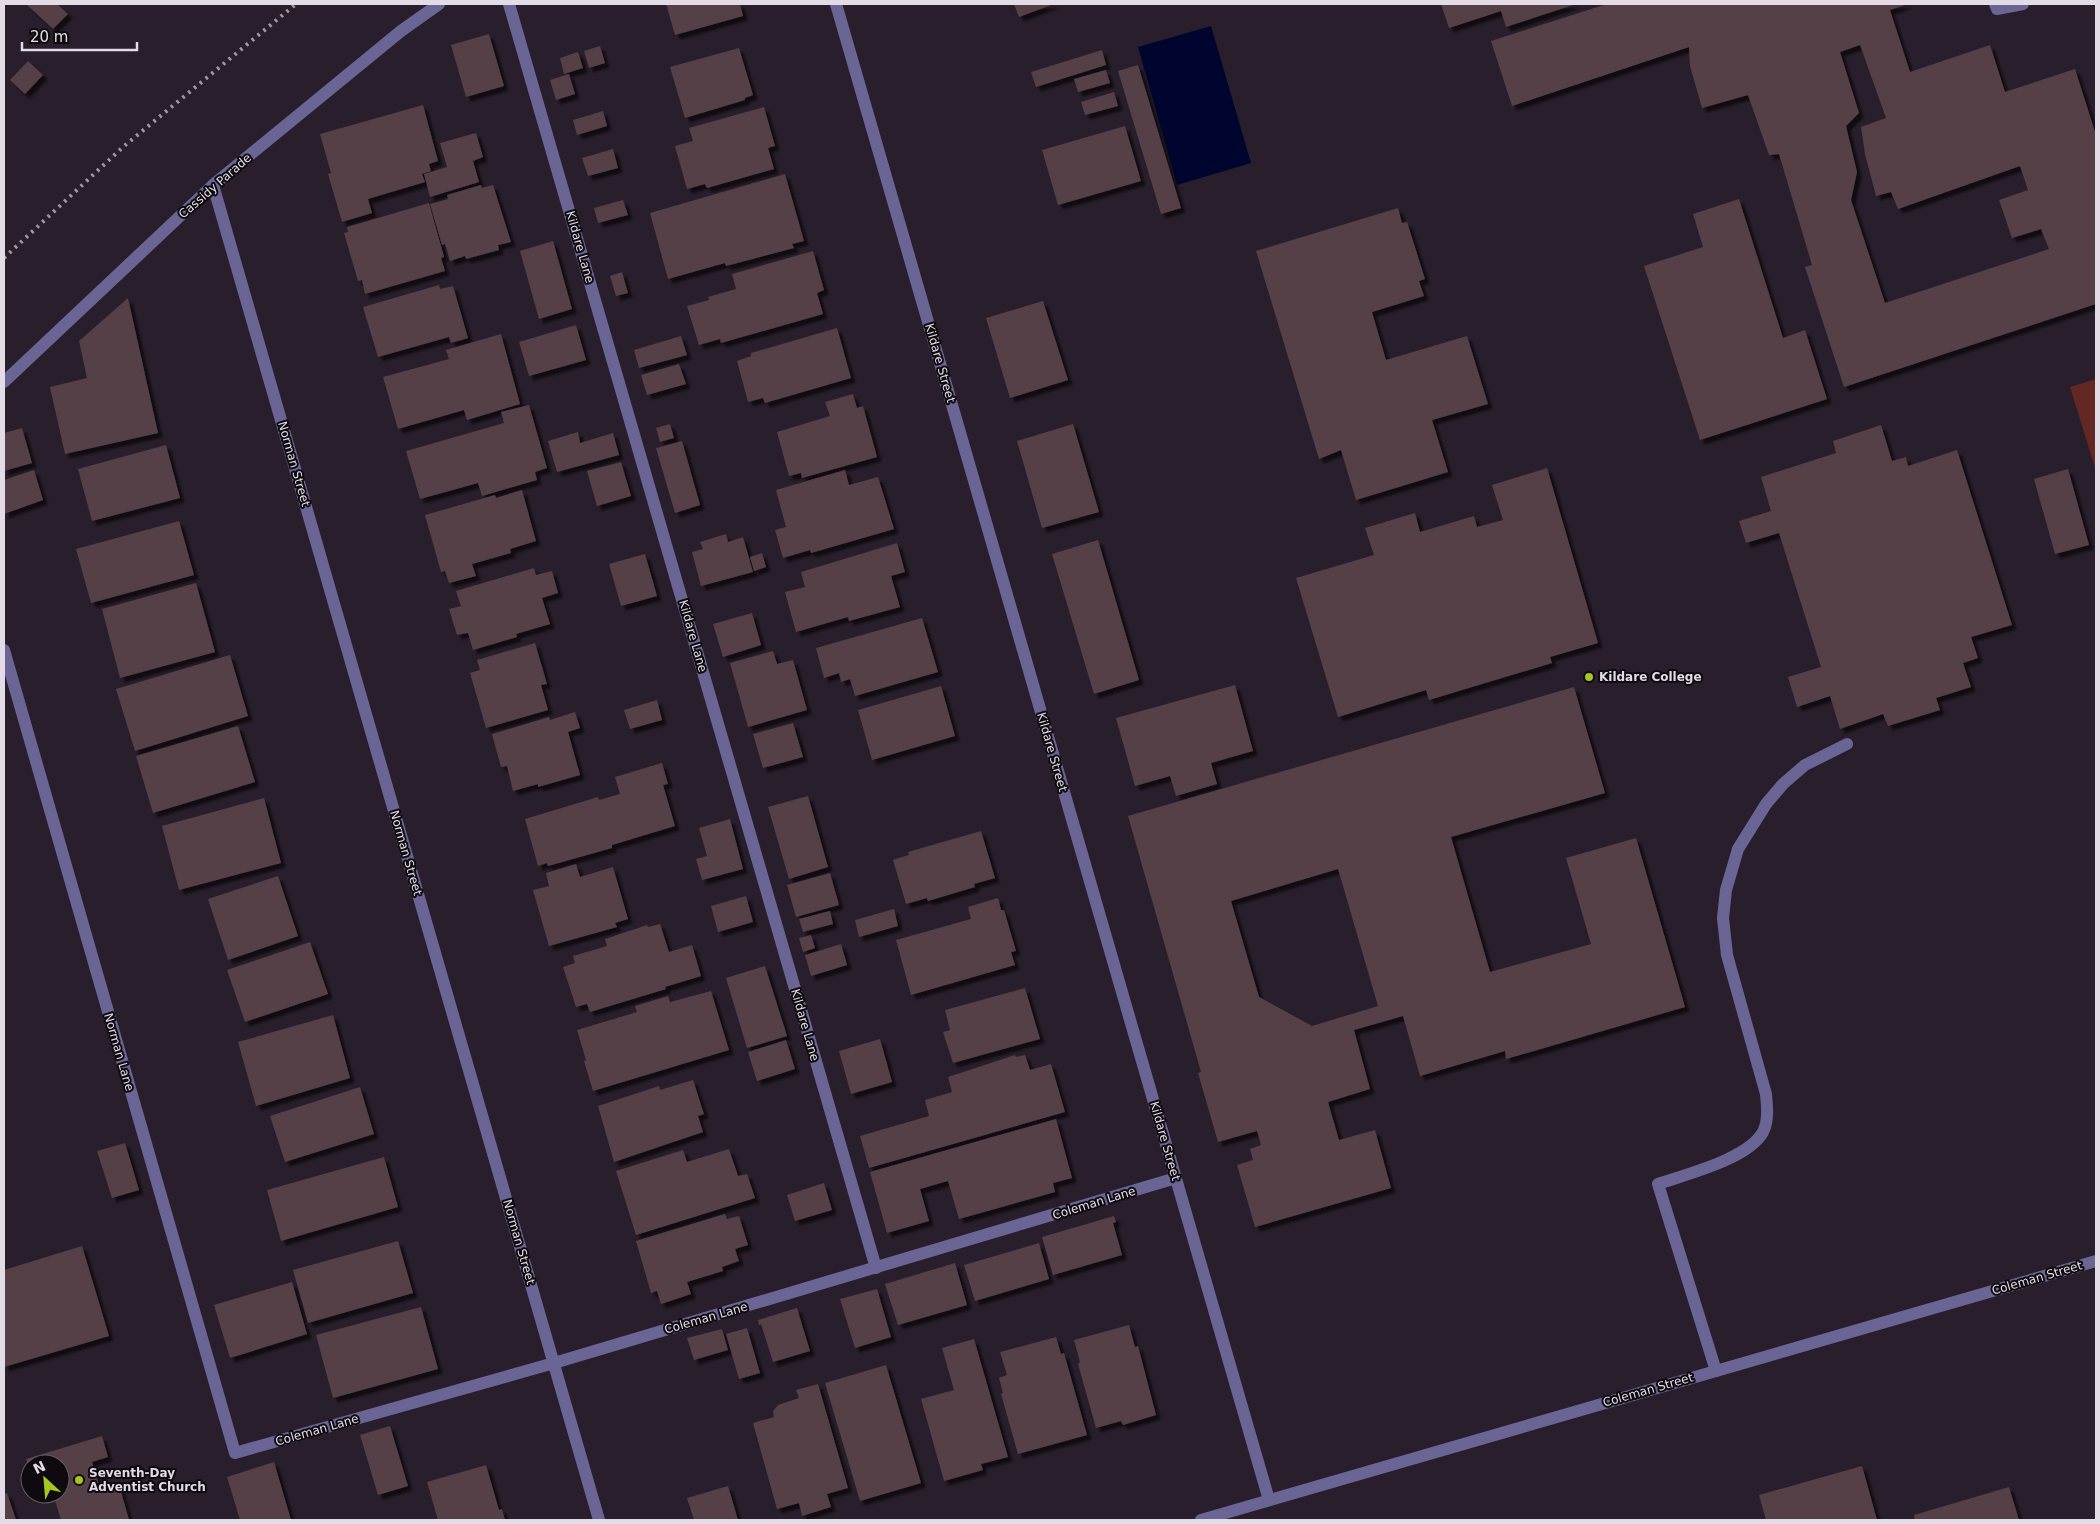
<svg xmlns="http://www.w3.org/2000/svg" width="2100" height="1524" font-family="'DejaVu Sans',sans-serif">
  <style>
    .green { fill: #632724 }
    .water { fill: #00052f }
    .building { fill: #544047; fill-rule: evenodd; filter: url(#shadow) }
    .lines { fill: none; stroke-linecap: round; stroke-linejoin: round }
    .minor { stroke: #6b6596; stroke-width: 12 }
    .rail { stroke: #a097a2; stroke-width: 4; stroke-dasharray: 2.5 5; stroke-linecap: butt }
    .poi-dot { fill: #a8c71e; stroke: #0f0a10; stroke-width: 2 }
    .labels { text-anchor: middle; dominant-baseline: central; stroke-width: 4; stroke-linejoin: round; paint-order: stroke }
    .street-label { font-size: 12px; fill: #e3dbe5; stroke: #0f0a10 }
    .poi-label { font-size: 12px; font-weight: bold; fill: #e3dbe5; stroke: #0f0a10; text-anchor: start }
  </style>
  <defs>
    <filter id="shadow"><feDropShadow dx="4.5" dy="4.5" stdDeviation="1" flood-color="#0009"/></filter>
  </defs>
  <rect width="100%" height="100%" fill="#291e2b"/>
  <polygon class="green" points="2096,379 2096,471 2070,387"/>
  <polygon class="water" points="1211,26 1251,163 1177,185 1138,47"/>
  <g class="building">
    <polygon points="26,4 57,4 68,14 53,29"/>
    <polygon points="666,4 740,4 743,16 675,35"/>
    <polygon points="1014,4 1054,4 1019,17"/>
    <polygon points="1441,4 1576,4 1506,27 1501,11 1449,28"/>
    <path d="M1607,4H1908L1890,10L1910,72L1990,45L2005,92L2075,69L2096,135V304L1844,387L1805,267L1812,265L1779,154L1769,155L1748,95L1702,108L1690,66L1689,47L1512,106L1491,41ZM1860,45L1886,118L1861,127L1865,154L1876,196L1891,192L1898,209L2020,166L2028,190L1999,200L2012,238L2041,229L2049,249L1885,303L1851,200L1857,172L1846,126L1859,113L1840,52Z"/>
    <polygon points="489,34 504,86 466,97 451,45"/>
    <polygon points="600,46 605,63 589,68 584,51"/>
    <polygon points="739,48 753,95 745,98 745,100 685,118 670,67"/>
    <polygon points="1102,50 1106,65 1036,87 1031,72"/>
    <polygon points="578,52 583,68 564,74 560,58"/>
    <polygon points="28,61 43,75 25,94 10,80"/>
    <polygon points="1138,65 1181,208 1161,214 1118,71"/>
    <polygon points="1106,70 1110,83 1078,92 1074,79"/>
    <polygon points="569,74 575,94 556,100 550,80"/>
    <polygon points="1114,92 1118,106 1085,115 1081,102"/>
    <polygon points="423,105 438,161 429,164 431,171 422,174 425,182 368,199 372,213 342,222 328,174 331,173 320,134"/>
    <polygon points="764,107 775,146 768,148 774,169 707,188 705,184 687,189 675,146 693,141 689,128"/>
    <polygon points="603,111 607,126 577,135 573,120"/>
    <polygon points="1125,126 1141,181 1058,205 1042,150"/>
    <polygon points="476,133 483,157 473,161 479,182 430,197 424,174 447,167 440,143"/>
    <polygon points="613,149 618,168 588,176 582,158"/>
    <polygon points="785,174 804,241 792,244 794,248 726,266 725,263 668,279 650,213"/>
    <polygon points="481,185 482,188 493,185 511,242 498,245 499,250 466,259 465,256 450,261 445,244 442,245 430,204 448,199 447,195"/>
    <polygon points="1739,199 1783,338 1805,330 1827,399 1700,440 1644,266 1703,247 1693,214"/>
    <polygon points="623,200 628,215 598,223 594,208"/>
    <polygon points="429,203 444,257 441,258 445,271 365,294 362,280 358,281 344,233 348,232 347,227"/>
    <polygon points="1398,208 1402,223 1407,222 1425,279 1419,281 1424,296 1372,312 1386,360 1467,336 1488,404 1432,420 1448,472 1356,500 1341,450 1319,459 1256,251"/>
    <polygon points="553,241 572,309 539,319 520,251"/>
    <polygon points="813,251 824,290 817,293 823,314 721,343 720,339 699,345 687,306 709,300 708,297 736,289 732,274"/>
    <polygon points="622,272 628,293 616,296 610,276"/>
    <polygon points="439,285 440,289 453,286 468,338 451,343 449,337 378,357 363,307"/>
    <polygon points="128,298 158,433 65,454 50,387 87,378 79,341"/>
    <polygon points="1043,301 1068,380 1010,398 986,318"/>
    <polygon points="576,325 586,360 529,376 519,342"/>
    <polygon points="837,328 851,378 765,403 763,398 748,402 737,361 751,356 751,353"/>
    <polygon points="501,334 520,404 467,420 464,410 398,429 383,377 449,359 446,350"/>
    <polygon points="681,336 687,355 639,368 634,350"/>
    <polygon points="679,364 686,384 647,395 641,375"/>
    <polygon points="853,394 857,408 863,406 877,457 802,478 801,473 789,476 777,432 830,416 825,402"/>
    <polygon points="529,405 547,468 535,472 537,480 482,496 478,483 420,499 406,451 504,423 501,412"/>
    <polygon points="670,424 674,438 660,442 656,428"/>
    <polygon points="1073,424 1099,512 1042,528 1017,441"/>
    <polygon points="1881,425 1892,461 1906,457 1908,466 1957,450 2012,625 1971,637 1978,658 1963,663 1971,687 1936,698 1940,710 1888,726 1883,714 1840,729 1830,696 1797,707 1788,677 1821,667 1779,533 1746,543 1739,521 1771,511 1761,477 1836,453 1833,441"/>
    <polygon points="22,428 32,463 4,471 4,433"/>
    <polygon points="578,432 580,443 613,433 619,455 557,472 548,441"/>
    <polygon points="682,441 700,505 675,513 656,448"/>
    <polygon points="166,445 180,498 92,521 78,469"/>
    <polygon points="621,462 631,496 597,506 587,471"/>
    <polygon points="1547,468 1598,643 1550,657 1552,663 1429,700 1426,690 1338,717 1296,578 1374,555 1365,528 1415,513 1420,532 1474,516 1477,527 1503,520 1492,485"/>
    <polygon points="2068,469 2089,545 2055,554 2034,479"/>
    <polygon points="34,470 43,500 4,514 4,480"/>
    <polygon points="845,470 849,485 878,477 894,529 811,553 810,550 783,558 775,530 786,527 776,490"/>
    <polygon points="522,490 536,541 510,549 511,553 472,564 476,576 449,583 445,571 441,572 425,515 495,495 496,498"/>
    <polygon points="179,521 194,575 91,603 76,549"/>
    <polygon points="726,534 728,542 743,537 753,572 701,586 692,552 703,549 700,542"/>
    <polygon points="1098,540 1139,680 1094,694 1052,554"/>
    <polygon points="897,543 905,572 891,576 900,607 849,621 848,617 796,632 785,592 805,587 801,572"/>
    <polygon points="762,553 766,567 754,571 750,557"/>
    <polygon points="645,554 657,596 621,606 609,564"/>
    <polygon points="534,568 536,575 552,571 558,593 542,598 550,624 516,634 517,637 473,650 468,633 457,635 449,609 461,606 456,591"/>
    <polygon points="196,583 215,652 120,678 102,609"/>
    <polygon points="752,613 761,645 723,657 713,624"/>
    <polygon points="922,618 938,672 855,696 850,679 841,682 839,673 824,678 816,648"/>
    <polygon points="535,643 547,684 541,685 548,710 486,728 470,673 480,670 477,660"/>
    <polygon points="773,651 777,664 793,660 807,710 748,727 730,663"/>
    <polygon points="230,655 248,716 135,751 116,689"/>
    <polygon points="1235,685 1253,751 1211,763 1217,784 1176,796 1170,776 1135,786 1116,718"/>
    <polygon points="941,686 955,736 872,760 858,710"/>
    <path d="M1574,687L1605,793L1451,837L1490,972L1591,944L1566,858L1636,838L1685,1007L1506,1059L1505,1051L1420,1076L1403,1016L1354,1030L1370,1089L1328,1102L1339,1140L1375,1130L1391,1188L1255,1227L1237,1165L1253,1160L1250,1149L1261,1145L1257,1131L1218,1142L1198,1073L1201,1072L1128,816ZM1338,869L1378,1006L1312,1026L1259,997L1231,901Z"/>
    <polygon points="657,700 662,720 630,729 624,710"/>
    <polygon points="575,712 580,728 568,732 580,775 538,787 538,784 513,791 507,766 501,767 492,734 549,717 550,720"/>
    <polygon points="793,723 803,757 763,768 753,734"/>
    <polygon points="238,726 255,782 153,813 136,756"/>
    <polygon points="662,763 668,784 663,785 675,826 612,845 612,848 548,866 547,863 538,866 525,819 598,797 599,800 620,794 615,777"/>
    <polygon points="808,796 828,867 789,879 768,807"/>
    <polygon points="264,798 281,863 179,890 162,826"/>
    <polygon points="730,819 743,869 702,880 696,859 707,856 699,828"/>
    <polygon points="981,831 995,878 974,884 975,887 928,901 927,898 906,904 893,860 909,855 908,852"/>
    <polygon points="576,864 580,877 613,867 628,919 615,923 617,927 549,946 533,890 549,886 546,873"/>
    <polygon points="830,873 839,905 796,917 787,885"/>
    <polygon points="278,876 298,936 228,960 208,899"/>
    <polygon points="746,896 753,922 718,932 711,906"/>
    <polygon points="998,898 1001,910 1004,910 1016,951 1011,952 1015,965 911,995 896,940 971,919 968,907"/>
    <polygon points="894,909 898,926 859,937 855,920"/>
    <polygon points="830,911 833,924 803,932 799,919"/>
    <polygon points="660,924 669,952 692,945 701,976 665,987 666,989 590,1012 587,1004 576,1007 563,967 575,963 573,956 607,946 605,939 647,925 648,927"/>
    <polygon points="811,935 815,948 803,952 799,938"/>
    <polygon points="310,942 328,994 245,1022 227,970"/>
    <polygon points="841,944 847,965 811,976 805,955"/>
    <polygon points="765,966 787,1036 747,1048 726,978"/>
    <polygon points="1025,988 1040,1039 953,1063 943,1032 950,1030 945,1010"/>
    <polygon points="711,991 729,1050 593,1091 584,1061 586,1060 577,1030 637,1012 635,1006 668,996 670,1002"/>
    <polygon points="333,1015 350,1078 256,1106 238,1042"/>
    <polygon points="880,1039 892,1082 851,1094 839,1051"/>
    <polygon points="786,1040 795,1069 757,1081 748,1052"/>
    <polygon points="1015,1055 1016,1057 1025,1055 1030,1070 1051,1064 1065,1112 869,1168 860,1136 929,1116 925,1100 952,1092 948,1077"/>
    <polygon points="693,1080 704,1114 698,1116 703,1132 614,1162 598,1106 659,1086 660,1090"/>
    <polygon points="360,1087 374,1134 285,1162 270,1116"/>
    <polygon points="1056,1119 1072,1178 1053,1183 1055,1192 959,1219 948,1181 920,1189 929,1221 887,1233 870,1172"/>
    <polygon points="125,1143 139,1190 112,1198 97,1151"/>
    <polygon points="729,1149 738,1176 747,1174 755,1198 636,1235 616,1171 683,1150 687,1162"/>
    <polygon points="384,1157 398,1207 281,1241 267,1190"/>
    <polygon points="824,1183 832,1210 795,1221 787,1195"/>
    <polygon points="725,1214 727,1219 739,1216 748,1245 735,1249 739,1261 722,1267 723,1271 687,1282 691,1294 661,1304 657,1291 651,1293 636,1241"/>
    <polygon points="1114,1216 1116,1222 1113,1223 1122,1255 1053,1275 1042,1237"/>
    <polygon points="398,1241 413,1293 308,1323 293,1270"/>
    <polygon points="1039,1243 1049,1279 975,1301 964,1265"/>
    <polygon points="82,1246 109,1336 4,1367 4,1270"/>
    <polygon points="955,1263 967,1305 898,1325 885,1284"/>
    <polygon points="292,1282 307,1334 230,1358 214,1305"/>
    <polygon points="877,1289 891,1337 855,1348 840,1299"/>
    <polygon points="421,1307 438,1369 333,1398 316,1335"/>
    <polygon points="797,1308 810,1351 773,1362 761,1324 759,1325 758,1320"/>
    <polygon points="1129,1325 1135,1347 1138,1346 1156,1415 1123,1425 1121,1421 1096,1428 1078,1364 1080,1362 1074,1340"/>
    <polygon points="747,1328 760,1373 739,1379 726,1334"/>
    <polygon points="722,1329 728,1350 694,1360 687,1338"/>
    <polygon points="1056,1337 1061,1354 1064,1353 1087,1435 1018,1454 1001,1394 1003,1393 999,1378 1007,1375 1000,1352"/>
    <polygon points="974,1339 1008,1457 981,1464 983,1470 944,1481 921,1399 954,1390 942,1348"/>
    <polygon points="886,1365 921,1483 860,1501 825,1383"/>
    <polygon points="818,1384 848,1488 827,1494 831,1507 802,1516 799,1503 777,1509 753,1423 774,1417 773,1411 778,1405 799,1398 796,1390"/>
    <polygon points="390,1426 408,1486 378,1495 360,1435"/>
    <polygon points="102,1436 108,1457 92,1462 101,1492 120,1488 129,1520 61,1520 53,1494 60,1494 60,1464 30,1464 30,1470 26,1459"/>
    <polygon points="274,1462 291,1520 240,1520 227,1477"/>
    <polygon points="486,1465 499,1510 502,1509 505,1520 438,1520 427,1482"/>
    <polygon points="1862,1466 1877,1520 1766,1520 1759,1495"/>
    <polygon points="728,1486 738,1520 694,1520 687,1498"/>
    <polygon points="2009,1487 2019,1520 1915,1520 1914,1515"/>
    <polygon points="7,1493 16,1520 4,1520 4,1494"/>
  </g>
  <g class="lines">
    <g class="minor">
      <polyline points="509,4 876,1268"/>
      <polyline points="836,4 1269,1500"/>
      <polyline points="1995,4 1997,9 2023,4"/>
      <polyline points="213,185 599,1520"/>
      <polyline points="4,382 213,185 401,31 439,4"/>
      <polyline points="4,650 235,1453 554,1363 1176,1178"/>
      <path d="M1716,1371L1658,1184C1687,1174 1748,1159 1763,1132C1769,1120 1767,1106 1766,1094L1727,955L1723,918L1726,890L1738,849L1766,804L1783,784L1805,765L1847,744"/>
      <polyline points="1201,1520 2096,1261"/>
    </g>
    <polyline class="rail" points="4,258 123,147 296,4"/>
  </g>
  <g class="poi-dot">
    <circle cx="1589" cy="677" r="5"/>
    <circle cx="79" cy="1480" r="5"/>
  </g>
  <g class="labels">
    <g class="street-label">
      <text transform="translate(215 186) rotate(-41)">Cassidy Parade</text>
      <text transform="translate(580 247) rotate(74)">Kildare Lane</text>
      <text transform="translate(940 363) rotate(74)">Kildare Street</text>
      <text transform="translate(294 464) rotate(74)">Norman Street</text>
      <text transform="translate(693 636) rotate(74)">Kildare Lane</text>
      <text transform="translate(1052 752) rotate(74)">Kildare Street</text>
      <text transform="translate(406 853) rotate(74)">Norman Street</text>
      <text transform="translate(805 1025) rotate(74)">Kildare Lane</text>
      <text transform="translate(119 1052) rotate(74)">Norman Lane</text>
      <text transform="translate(1165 1141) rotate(74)">Kildare Street</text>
      <text transform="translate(1094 1203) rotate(-17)">Coleman Lane</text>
      <text transform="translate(519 1242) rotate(74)">Norman Street</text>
      <text transform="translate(2037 1278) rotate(-16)">Coleman Street</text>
      <text transform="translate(706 1318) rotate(-16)">Coleman Lane</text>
      <text transform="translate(1648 1390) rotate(-16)">Coleman Street</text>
      <text transform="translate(317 1430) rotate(-16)">Coleman Lane</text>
    </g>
    <g class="poi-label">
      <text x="1599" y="677">Kildare College</text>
      <text x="89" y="1473">Seventh-Day<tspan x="89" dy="14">Adventist Church</tspan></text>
    </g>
  </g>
  <rect width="2100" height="1524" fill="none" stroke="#e3dbe5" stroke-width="10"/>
  <g transform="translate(45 1479) rotate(334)"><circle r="24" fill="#0f0a10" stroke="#645e65"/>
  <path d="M0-4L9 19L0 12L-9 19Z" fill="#a8c71e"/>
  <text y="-8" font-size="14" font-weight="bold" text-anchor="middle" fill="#e3dbe5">N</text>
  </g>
  <path d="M22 42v8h115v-8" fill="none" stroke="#e3dbe5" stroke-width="2.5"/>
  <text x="30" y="42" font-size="15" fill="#e3dbe5" stroke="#0f0a10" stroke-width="4" paint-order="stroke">20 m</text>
</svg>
